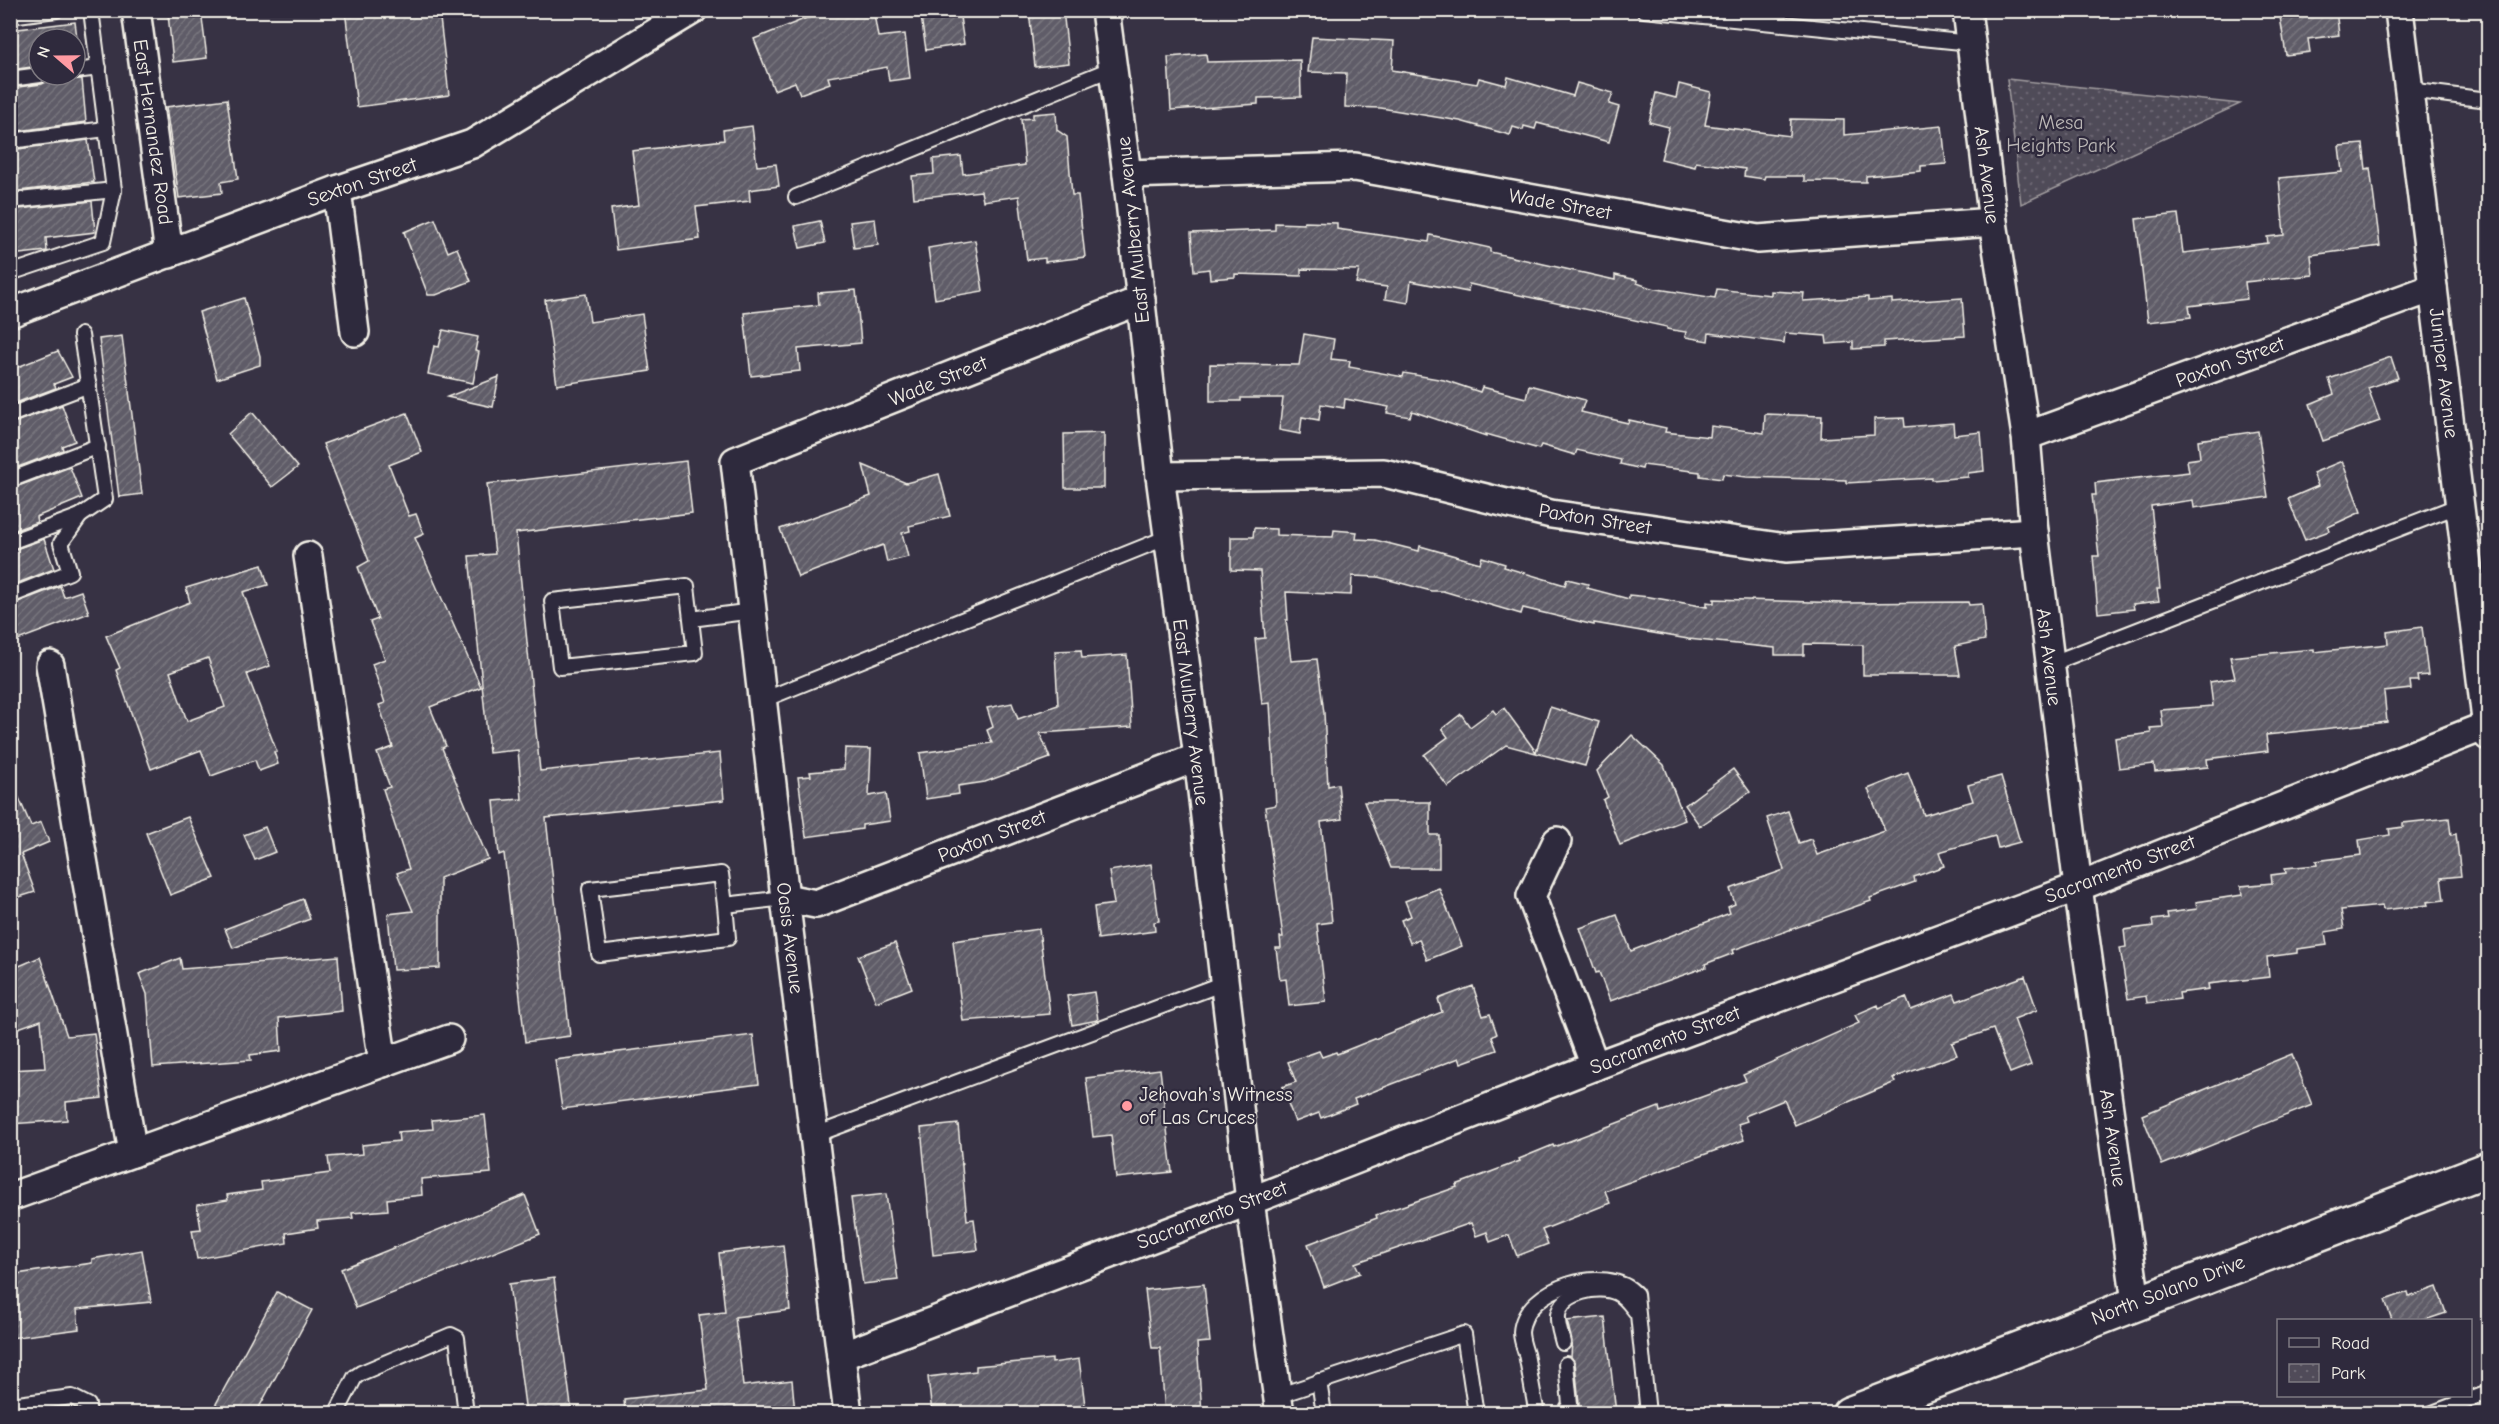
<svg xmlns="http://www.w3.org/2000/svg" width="2499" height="1424" font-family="'Comic Neue',sans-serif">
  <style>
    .park { fill: url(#park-dots); stroke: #a29ea0; stroke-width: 1.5 }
    .building { fill: url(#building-hatch); stroke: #f4f1e8; stroke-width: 1.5; fill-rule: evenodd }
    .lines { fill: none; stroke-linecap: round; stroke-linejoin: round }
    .service-casing { stroke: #f4f1e8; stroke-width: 18 }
    .minor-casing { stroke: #f4f1e8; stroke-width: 32 }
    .secondary-casing { stroke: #f4f1e8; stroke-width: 38 }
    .service { stroke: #2f2a3d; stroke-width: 14 }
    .minor { stroke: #2f2a3d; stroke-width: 27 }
    .secondary { stroke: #2f2a3d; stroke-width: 33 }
    .poi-dot { fill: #ff9aa2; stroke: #2f2a3d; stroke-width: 2 }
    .labels { text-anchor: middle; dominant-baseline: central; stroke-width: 4.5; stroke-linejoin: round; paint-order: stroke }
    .park-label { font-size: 20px; fill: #bbb7b6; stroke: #2f2a3d }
    .street-label { font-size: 20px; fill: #f4f1e8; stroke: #2f2a3d }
    .poi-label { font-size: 20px; fill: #f4f1e8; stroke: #2f2a3d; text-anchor: start }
  </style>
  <defs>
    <pattern id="park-dots" width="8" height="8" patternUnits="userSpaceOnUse" patternTransform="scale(1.5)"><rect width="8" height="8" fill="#504b59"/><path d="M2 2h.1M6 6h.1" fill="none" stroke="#6a6571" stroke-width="1.8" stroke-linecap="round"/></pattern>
    <pattern id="building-hatch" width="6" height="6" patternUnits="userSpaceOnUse" patternTransform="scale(1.5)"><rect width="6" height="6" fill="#5f5c67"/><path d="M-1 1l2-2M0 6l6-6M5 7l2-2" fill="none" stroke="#77747d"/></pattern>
  </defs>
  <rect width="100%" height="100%" fill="#373244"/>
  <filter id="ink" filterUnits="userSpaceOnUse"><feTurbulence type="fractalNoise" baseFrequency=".0167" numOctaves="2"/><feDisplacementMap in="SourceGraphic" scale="12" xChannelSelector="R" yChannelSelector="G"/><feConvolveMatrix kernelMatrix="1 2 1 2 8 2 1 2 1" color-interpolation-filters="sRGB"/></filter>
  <g filter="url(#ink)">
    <polygon class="park" points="2007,79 2240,104 2021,204"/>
    <g class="building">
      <polygon points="201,10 207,58 173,62 168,14"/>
      <polygon points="345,10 439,10 449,95 357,107"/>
      <polygon points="827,10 869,10 869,15 874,14 878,37 905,34 910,78 889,81 887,67 828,77 830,83 800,94 795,82 774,90 754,39"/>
      <polygon points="920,10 959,10 964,44 926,50"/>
      <polygon points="1029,10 1063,10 1069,63 1035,67"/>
      <polygon points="2279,10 2336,10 2339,35 2308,39 2310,52 2286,55"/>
      <polygon points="75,22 80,61 75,62 75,39 39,39 39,66 10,70 10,30"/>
      <polygon points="1312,37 1394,41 1392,70 1477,84 1479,78 1506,85 1508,77 1573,96 1577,83 1613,93 1609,104 1619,107 1609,142 1537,123 1535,129 1524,126 1523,130 1513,127 1510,135 1460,121 1381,108 1345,107 1346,73 1308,72"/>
      <polygon points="1206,54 1207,62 1300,60 1301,97 1258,98 1258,104 1171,110 1168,57"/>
      <polygon points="49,75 67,75 72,79 82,79 86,122 10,132 10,88 42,84 46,82"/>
      <polygon points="1679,84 1711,92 1705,125 1790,136 1791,119 1844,120 1844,135 1942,126 1946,164 1921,166 1921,171 1866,176 1866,182 1804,181 1804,176 1765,176 1764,179 1744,176 1745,169 1696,162 1695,167 1661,159 1669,127 1649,122 1656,93 1676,98"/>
      <polygon points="227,99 238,179 221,182 222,193 179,198 166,107"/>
      <polygon points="1056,112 1057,130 1067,137 1072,195 1078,195 1085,257 1045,262 1045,258 1027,260 1019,196 983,201 981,191 914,198 912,176 934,174 933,159 961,156 963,174 1025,165 1021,119 1033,118 1033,114"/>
      <polygon points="752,126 757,166 776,164 779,186 749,190 750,201 696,207 700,239 616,250 611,209 639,205 632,151 724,140 723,130"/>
      <polygon points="88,140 94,182 10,192 10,150"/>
      <polygon points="2363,144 2366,169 2370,168 2380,246 2311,255 2313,275 2245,282 2247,299 2189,306 2191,317 2148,322 2136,219 2178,214 2183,253 2268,243 2267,237 2284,235 2279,178 2342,172 2339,146"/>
      <polygon points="92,201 95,232 46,238 47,251 10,255 10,210"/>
      <polygon points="435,219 448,252 457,248 471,281 436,295 428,295 404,232"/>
      <polygon points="875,219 878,245 854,248 850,222"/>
      <polygon points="820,221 825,243 800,248 795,226"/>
      <polygon points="1304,222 1337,223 1337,229 1429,242 1430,235 1490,248 1490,252 1548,265 1615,280 1615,275 1637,280 1637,283 1651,288 1715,298 1717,289 1771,295 1771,291 1804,293 1803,301 1868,297 1868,301 1892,299 1892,303 1962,298 1965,336 1884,341 1884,347 1853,349 1853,342 1827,344 1826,336 1785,333 1784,343 1709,333 1708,341 1685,337 1686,332 1667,329 1667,327 1469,284 1468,292 1411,281 1408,303 1385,299 1387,287 1356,283 1359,270 1301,269 1301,276 1235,274 1235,277 1210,279 1209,269 1194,271 1191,233 1275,230 1275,223 1304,224"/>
      <polygon points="975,240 983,291 935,299 928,248"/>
      <polygon points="856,290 861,343 798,349 800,371 751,376 744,313 819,305 818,293"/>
      <polygon points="586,294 590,322 642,314 650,371 557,385 545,300"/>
      <polygon points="244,298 260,356 260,365 217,379 199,312"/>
      <polygon points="443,330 478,337 475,351 479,352 473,383 428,374 434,346 439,347"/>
      <polygon points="1304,334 1334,339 1331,359 1350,361 1349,367 1403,377 1404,373 1444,380 1480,392 1482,387 1526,398 1529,385 1585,400 1581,412 1628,423 1629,420 1666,428 1665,432 1710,437 1711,426 1764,433 1765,414 1822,416 1821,438 1874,435 1874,419 1904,418 1905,427 1953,423 1954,435 1981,432 1984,471 1968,473 1968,477 1932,480 1932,478 1846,483 1846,480 1747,477 1723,474 1722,479 1700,476 1700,472 1643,465 1642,469 1620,464 1621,460 1577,450 1575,455 1541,445 1539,449 1486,434 1486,436 1412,411 1410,417 1387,413 1389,407 1345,399 1344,408 1321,404 1319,420 1302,417 1300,434 1279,430 1283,398 1241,398 1241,401 1210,401 1210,364 1299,365"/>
      <polygon points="122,336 142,494 119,497 99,339"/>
      <polygon points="58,351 72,377 54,384 56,388 10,405 10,370"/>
      <polygon points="2391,357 2398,378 2368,388 2380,421 2323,441 2310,404 2334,394 2329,379"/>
      <polygon points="499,377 493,407 447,397"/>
      <polygon points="62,405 75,441 62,446 63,450 10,470 10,424"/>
      <polygon points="252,412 298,467 272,487 228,434"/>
      <polygon points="407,413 422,452 389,465 409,516 416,514 424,534 415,538 481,687 430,707 446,746 442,748 488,859 440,878 440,968 393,970 388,914 413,911 397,873 409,869 383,789 390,787 377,753 393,747 379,705 385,703 372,664 385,659 370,622 378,619 358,567 369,561 323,444"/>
      <polygon points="2258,431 2268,497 2194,508 2193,500 2151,506 2160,589 2157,589 2159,601 2133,604 2134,609 2098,613 2093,556 2099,556 2092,495 2096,495 2095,483 2189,472 2187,460 2200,458 2198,440"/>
      <polygon points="1104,433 1104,488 1065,488 1064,434"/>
      <polygon points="686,461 692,513 516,533 540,771 720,753 724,800 546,818 570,1036 525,1042 504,853 499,855 494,801 522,799 518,750 489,753 469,556 495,554 487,484"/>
      <polygon points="2342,461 2361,512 2328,527 2329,531 2305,540 2288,499 2318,486 2313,473"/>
      <polygon points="863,465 906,483 939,474 950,516 909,526 910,531 902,533 908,557 887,562 883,545 798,577 780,529 871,496"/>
      <polygon points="70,467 82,498 36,517 37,522 10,532 10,489"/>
      <polygon points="1254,528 1276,529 1276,535 1333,537 1334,530 1357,532 1356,539 1375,540 1419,551 1420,546 1480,563 1482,557 1505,564 1504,567 1565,585 1567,579 1588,584 1587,588 1629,599 1629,595 1650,597 1707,607 1707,602 1714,603 1714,599 1844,603 1968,602 1969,605 1982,604 1985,640 1955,646 1960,675 1863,675 1863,645 1804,644 1804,655 1775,655 1775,648 1688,639 1594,623 1594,625 1523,608 1521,614 1443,591 1431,591 1378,577 1352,576 1351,595 1286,592 1288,620 1286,620 1291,661 1317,659 1324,713 1328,786 1338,784 1342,819 1321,822 1332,922 1317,924 1326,1002 1289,1006 1286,979 1280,980 1276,948 1281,948 1280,937 1283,937 1265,807 1276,805 1270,703 1262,704 1255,639 1265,638 1260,571 1231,570 1231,537 1253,537"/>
      <polygon points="44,539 54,569 10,586 10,551"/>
      <path d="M262,565L268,585L243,592L270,666L247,674L277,752H274L278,764L259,771L255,760L211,776L201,750L151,769L116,670L120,668L106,636L190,602L186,588ZM208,658L225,707L187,721L170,672Z"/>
      <polygon points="60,586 64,597 81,591 89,613 10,643 10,605"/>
      <polygon points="2422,627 2428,675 2417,676 2418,681 2410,681 2411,689 2384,692 2387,722 2266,735 2268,751 2207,759 2208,767 2155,772 2154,764 2119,768 2115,738 2151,733 2150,728 2163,727 2161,710 2213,706 2210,682 2235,678 2230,657 2314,649 2314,652 2388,644 2387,632"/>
      <polygon points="1081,650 1082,658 1127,655 1132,727 1040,733 1050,758 985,782 958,786 959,794 926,799 920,753 992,743 987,730 993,727 987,708 1012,703 1018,719 1058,705 1055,651"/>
      <polygon points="1550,707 1599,722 1585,766 1506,745 1448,787 1424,755 1448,737 1442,729 1461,714 1470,727 1493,710 1496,714 1504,708 1536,752"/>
      <polygon points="1632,735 1664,765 1685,820 1620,845 1603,800 1608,797 1597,771"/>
      <polygon points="845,748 871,749 869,796 886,793 890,821 862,825 862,829 806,837 798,777 811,776 810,772 844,769"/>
      <polygon points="1733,769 1750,792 1700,826 1685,805"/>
      <polygon points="1908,773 1924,815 1973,801 1968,785 2001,776 2020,842 1998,848 1995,836 1939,852 1944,866 1914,877 1915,882 1870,898 1871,901 1733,950 1734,953 1705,964 1706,967 1610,1001 1599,972 1596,973 1580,928 1617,915 1631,951 1730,913 1728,907 1735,904 1730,889 1784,870 1767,818 1788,811 1799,843 1811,839 1817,855 1885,831 1868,789"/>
      <polygon points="10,777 31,826 41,822 49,842 21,854 35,892 10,900"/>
      <polygon points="1364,802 1430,802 1430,835 1439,835 1439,868 1391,868"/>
      <polygon points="188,817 215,878 170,895 146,833"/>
      <polygon points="2449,818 2451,835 2456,834 2461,876 2441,878 2444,900 2427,902 2428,905 2383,910 2382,906 2341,910 2344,929 2325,932 2327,945 2297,949 2297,953 2267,957 2269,977 2208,984 2209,989 2179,993 2180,999 2147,1003 2146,996 2128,999 2120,948 2126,947 2124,930 2153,926 2152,920 2168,918 2167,913 2197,909 2196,902 2242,895 2241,886 2272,883 2271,875 2286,873 2285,868 2317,865 2316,861 2361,855 2359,840 2390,835 2389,829 2403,827 2403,823"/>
      <polygon points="265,827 275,852 255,860 244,835"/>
      <polygon points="1151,864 1159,921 1154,922 1155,931 1098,939 1094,907 1114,904 1109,871"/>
      <polygon points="1439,888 1462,946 1427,960 1419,939 1410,943 1401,920 1411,916 1405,901"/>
      <polygon points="303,899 310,919 233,948 225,929"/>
      <polygon points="1039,929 1050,1014 963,1021 953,941"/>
      <polygon points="895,943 912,988 876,1002 858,956"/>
      <polygon points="338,956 342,1011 279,1018 281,1051 250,1055 251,1060 153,1067 147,994 139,974 180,958 182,969"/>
      <polygon points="40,957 67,1036 94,1033 102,1098 66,1102 67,1120 10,1124 10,1070 45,1068 41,1020 10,1031 10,970"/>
      <polygon points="2025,976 2037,1010 2014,1019 2031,1065 2010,1073 1993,1029 1952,1043 1957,1055 1893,1078 1895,1082 1795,1125 1784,1100 1745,1116 1747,1121 1738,1124 1744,1140 1605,1191 1610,1203 1542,1230 1548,1244 1517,1256 1509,1235 1490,1242 1487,1232 1476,1236 1471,1223 1355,1263 1360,1273 1324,1287 1308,1244 1377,1218 1376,1215 1457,1187 1456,1185 1520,1161 1519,1159 1553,1145 1554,1147 1659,1107 1660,1112 1746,1081 1743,1075 1859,1023 1855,1015 1878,1005 1879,1008 1906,997 1911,1010 1954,994 1957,1001"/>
      <polygon points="1473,986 1483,1016 1490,1014 1497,1034 1492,1037 1497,1050 1461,1063 1459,1058 1354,1099 1356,1104 1321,1118 1319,1113 1295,1122 1282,1087 1296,1082 1288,1062 1319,1051 1322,1057 1336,1052 1337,1054 1442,1012 1438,999"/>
      <polygon points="1094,992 1098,1020 1072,1025 1067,996"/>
      <polygon points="753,1035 759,1084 562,1109 555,1060"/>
      <polygon points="2292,1054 2312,1105 2162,1165 2142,1115"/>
      <polygon points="1160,1069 1172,1172 1116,1178 1111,1135 1093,1137 1086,1078"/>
      <polygon points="485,1115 491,1173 421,1179 422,1195 387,1199 388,1210 352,1213 353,1218 317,1221 318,1228 286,1233 287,1243 197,1259 192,1230 201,1229 197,1205 228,1200 227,1195 262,1190 261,1182 330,1173 328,1157 363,1154 362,1145 399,1141 398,1132 433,1129 432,1120"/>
      <polygon points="958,1124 967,1220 974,1219 978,1250 933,1255 921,1128"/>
      <polygon points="886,1194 898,1280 863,1284 851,1198"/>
      <polygon points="525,1195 540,1234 356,1308 341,1269"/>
      <polygon points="783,1245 790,1310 735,1317 743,1386 792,1380 795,1413 625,1413 624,1399 708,1390 699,1315 725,1312 719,1253"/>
      <polygon points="142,1250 151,1302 77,1309 79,1329 10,1338 10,1275 92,1263 92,1259"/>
      <polygon points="554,1278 572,1413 526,1413 509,1284"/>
      <polygon points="1204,1284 1210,1342 1197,1343 1202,1413 1165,1413 1160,1348 1152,1348 1145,1290"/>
      <polygon points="2437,1287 2446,1313 2425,1320 2392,1320 2385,1300 2408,1292 2409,1297"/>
      <polygon points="277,1292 312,1310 256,1413 211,1413"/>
      <polygon points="1605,1317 1616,1413 1578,1413 1579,1403 1575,1363 1571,1357 1572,1341 1567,1321"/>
      <polygon points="1052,1359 1052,1363 1079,1359 1086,1413 932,1413 928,1377 976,1371 976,1366"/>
    </g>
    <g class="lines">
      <defs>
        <g id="service">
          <polyline points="1644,10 1971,43"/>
          <polyline points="10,16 56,10"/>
          <polyline points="75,71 99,68"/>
          <polyline points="10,79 40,75"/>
          <polyline points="2409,90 2488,100"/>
          <polyline points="10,141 106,129"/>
          <polyline points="796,197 1113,68"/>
          <polyline points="10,201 114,190"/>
          <polyline points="10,273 103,242 114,190 91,10"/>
          <polyline points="10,415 89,385"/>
          <polyline points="10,480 98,446"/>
          <polyline points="10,542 80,516"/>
          <polyline points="10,596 70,572 61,543 80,516 105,499 81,335"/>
          <polyline points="691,619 695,653 560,667 552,601 687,586 691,619 753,611"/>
          <polyline points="2050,664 2460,505"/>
          <polyline points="763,700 1168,537"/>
          <polyline points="725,905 728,938 599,954 590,889 721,874 725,905 785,898"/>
          <polyline points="815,1135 1224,983"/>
          <path d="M1563,1343C1561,1335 1557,1324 1558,1315C1562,1292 1599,1284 1617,1293C1626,1297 1631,1306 1637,1313"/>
          <polyline points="1319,1381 1324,1414"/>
          <polyline points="1277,1396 1464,1334 1476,1414"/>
          <polyline points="10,1405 72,1397 88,1405 89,1414"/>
          <polyline points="336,1414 355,1377 361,1373 451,1335 457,1338 466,1414"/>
          <path d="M1537,1414C1533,1394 1530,1374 1526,1354C1524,1348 1521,1338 1521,1332C1524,1287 1607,1263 1636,1294L1648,1414"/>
          <polyline points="1564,1414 1570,1404 1566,1364"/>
          <polyline points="2430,1414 2488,1392"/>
        </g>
        <g id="minor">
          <polyline points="136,10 169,254"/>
          <polyline points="1105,10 1127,174 1160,476 1198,757 1250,1201 1280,1414"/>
          <polyline points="1967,10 1993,222 2026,436 2034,532 2078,887 2136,1302"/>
          <polyline points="2399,10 2488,736"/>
          <polyline points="1127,174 1355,167 1758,239 1993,222"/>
          <polyline points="337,190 355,332"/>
          <polyline points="10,313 337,190 472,144 693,10"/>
          <polyline points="2026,436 2433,288"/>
          <polyline points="1160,476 1384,473 1551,514 1786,548 2034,532"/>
          <polyline points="308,556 383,1063"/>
          <polyline points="50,665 133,1153"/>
          <polyline points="1557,841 1531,896 1595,1066"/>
          <polyline points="785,898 816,904 1198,757"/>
          <polyline points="10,1197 449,1039"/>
          <polyline points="841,1356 1250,1201 1595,1066 2078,887 2488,725"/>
          <polyline points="848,1414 785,898 735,461 1141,300"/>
        </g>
        <polyline id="secondary" points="1849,1414 2488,1169"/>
      </defs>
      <use href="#service" class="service-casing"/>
      <use href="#minor" class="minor-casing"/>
      <use href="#secondary" class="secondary-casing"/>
      <use href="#service" class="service"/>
      <use href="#minor" class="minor"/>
      <use href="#secondary" class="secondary"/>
    </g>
  </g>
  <circle class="poi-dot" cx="1127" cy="1106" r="6"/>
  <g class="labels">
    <g class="park-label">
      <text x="2061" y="122">Mesa<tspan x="2061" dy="23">Heights Park</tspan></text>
    </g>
    <g class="street-label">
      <text transform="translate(153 132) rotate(82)">East Hernandez Road</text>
      <text transform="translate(1987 175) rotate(83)">Ash Avenue</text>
      <text transform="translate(362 182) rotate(-19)">Sexton Street</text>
      <text transform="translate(1560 204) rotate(10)">Wade Street</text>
      <text transform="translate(1133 230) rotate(-96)">East Mulberry Avenue</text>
      <text transform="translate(2230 362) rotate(-20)">Paxton Street</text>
      <text transform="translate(2444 373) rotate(83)">Juniper Avenue</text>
      <text transform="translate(938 381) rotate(-22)">Wade Street</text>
      <text transform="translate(1595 519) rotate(9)">Paxton Street</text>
      <text transform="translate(2049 657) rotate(83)">Ash Avenue</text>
      <text transform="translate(1191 712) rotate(83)">East Mulberry Avenue</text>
      <text transform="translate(992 836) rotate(-21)">Paxton Street</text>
      <text transform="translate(2120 869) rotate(-21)">Sacramento Street</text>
      <text transform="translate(790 938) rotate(83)">Oasis Avenue</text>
      <text transform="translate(1665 1040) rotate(-21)">Sacramento Street</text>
      <text transform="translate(2113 1138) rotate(82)">Ash Avenue</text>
      <text transform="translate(1212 1215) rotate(-21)">Sacramento Street</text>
      <text transform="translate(2168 1290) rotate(-21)">North Solano Drive</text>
    </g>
    <g class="poi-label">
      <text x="1139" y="1094">Jehovah's Witness<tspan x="1139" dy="23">of Las Cruces</tspan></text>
    </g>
  </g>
  <rect width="2499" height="1424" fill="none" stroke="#2f2a3d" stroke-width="36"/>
  <rect x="18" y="18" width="2463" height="1388" fill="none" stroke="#f4f1e8" stroke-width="2" filter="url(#ink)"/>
  <rect x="2277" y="1319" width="195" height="78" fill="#2f2a3d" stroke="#7e7a81" stroke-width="1.5"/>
  <rect x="2289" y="1338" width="30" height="9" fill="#2f2a3d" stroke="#7e7a81" stroke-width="1.5"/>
  <text x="2331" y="1349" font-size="18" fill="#f4f1e8">Road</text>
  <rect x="2289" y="1364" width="30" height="18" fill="url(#park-dots)" stroke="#7e7a81" stroke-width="1.5"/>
  <text x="2331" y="1379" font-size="18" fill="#f4f1e8">Park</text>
  <g transform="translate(57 57) rotate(290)"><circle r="28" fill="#2f2a3d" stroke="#7e7a81" stroke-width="1.5"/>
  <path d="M0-4.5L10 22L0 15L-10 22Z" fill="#ff9aa2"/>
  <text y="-9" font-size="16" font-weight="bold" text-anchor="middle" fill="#f4f1e8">N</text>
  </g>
</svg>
